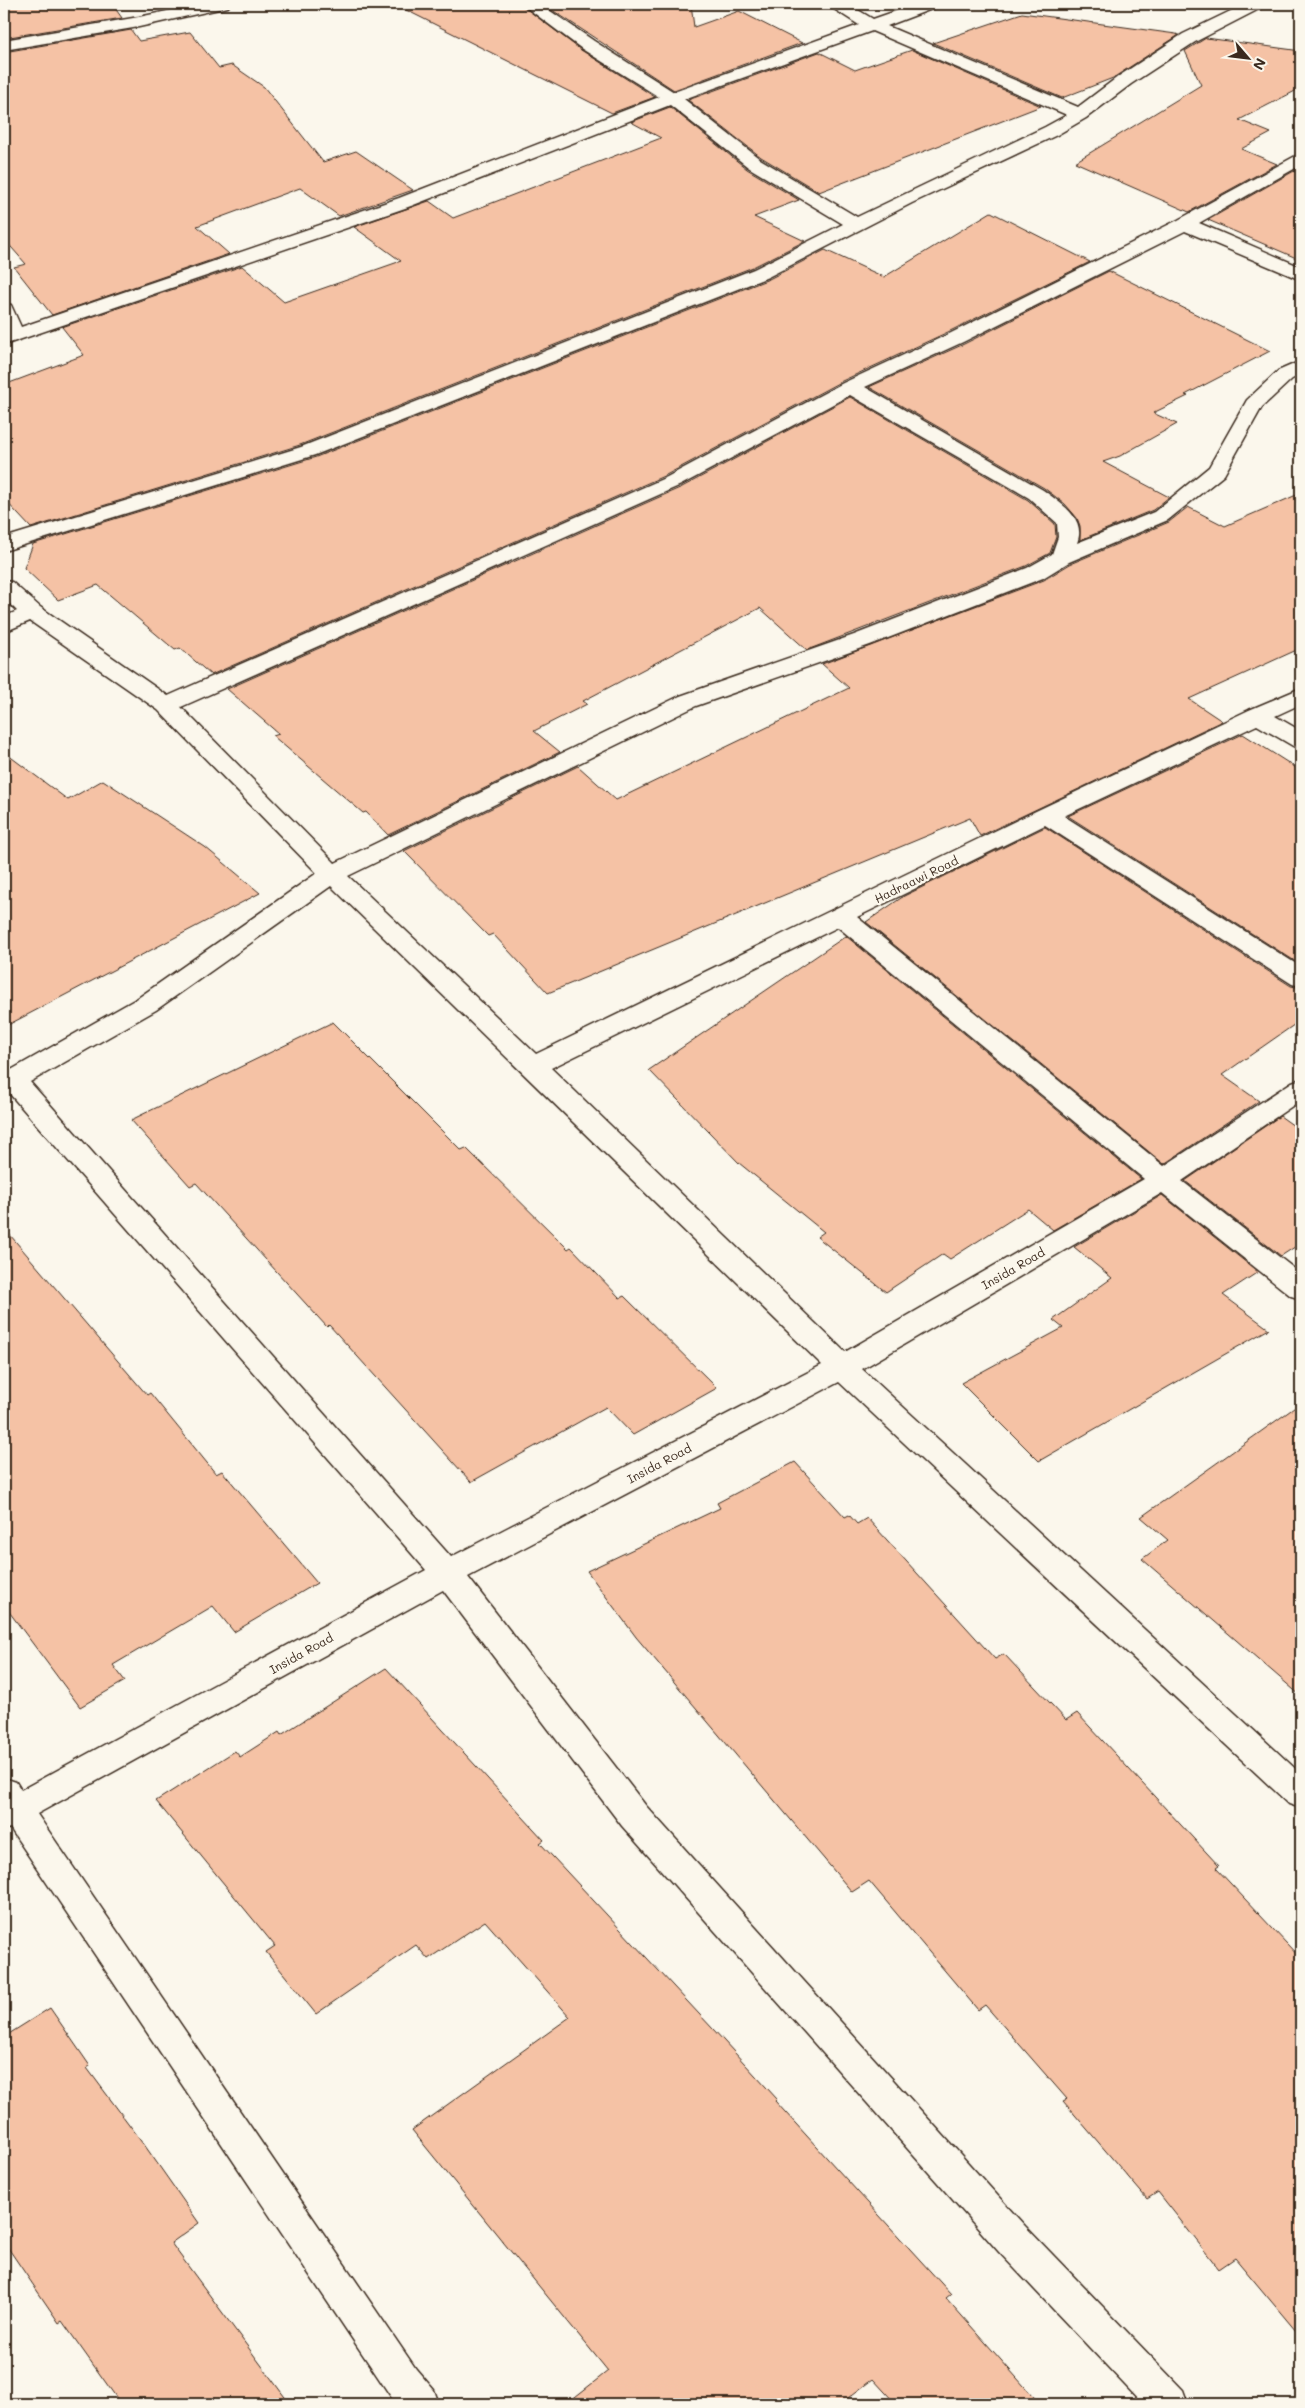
<svg xmlns="http://www.w3.org/2000/svg" width="1305" height="2408" font-family="Mali,sans-serif">
  <style>
    .building { fill: #f5c2a5; stroke: #3b2a1e }
    .lines { fill: none; stroke-linecap: round; stroke-linejoin: round }
    .minor-casing { stroke: #3b2a1e; stroke-width: 3 }
    .minor { fill: #fbf7ec; fill-rule: evenodd }
    .labels { text-anchor: middle; dominant-baseline: central; stroke-width: 4.5; stroke-linejoin: round; paint-order: stroke }
    .street-label { font-size: 12px; fill: #3b2a1e; stroke: #fbf7ec }
  </style>
  <rect width="100%" height="100%" fill="#fbf7ec"/>
  <filter id="ink" filterUnits="userSpaceOnUse"><feTurbulence type="fractalNoise" baseFrequency=".02" numOctaves="2"/><feDisplacementMap in="SourceGraphic" scale="10" xChannelSelector="R" yChannelSelector="G"/><feConvolveMatrix kernelMatrix="1 2 1 2 8 2 1 2 1" color-interpolation-filters="sRGB"/></filter>
  <g filter="url(#ink)">
    <g class="building">
      <polygon points="4,4 112,4 122,18 4,38"/>
      <polygon points="394,4 520,4 581,50 655,97 612,113"/>
      <polygon points="543,4 691,4 694,27 739,11 802,43 674,90"/>
      <polygon points="1022,13 1176,34 1179,35 1113,78 1062,98 933,43"/>
      <polygon points="131,30 139,41 190,32 219,68 232,65 264,87 323,162 356,151 413,190 339,216 300,188 197,226 229,254 52,315 14,267 26,264 4,239 4,52"/>
      <polygon points="1206,38 1301,51 1301,88 1239,120 1271,133 1241,149 1277,164 1189,212 1075,162 1201,85 1185,51"/>
      <polygon points="912,50 1041,106 819,192 761,157 688,100 819,52 855,70"/>
      <polygon points="670,107 747,169 799,200 754,217 805,241 753,267 300,445 31,528 4,499 4,385 84,355 62,327 242,266 284,302 401,261 354,227 429,201 453,218 661,138 631,122"/>
      <polygon points="1294,171 1301,174 1301,260 1208,220"/>
      <polygon points="991,212 1090,262 948,332 842,381 666,475 211,675 180,648 175,650 98,585 58,600 24,568 33,544 316,457 769,279 825,250 884,277"/>
      <polygon points="1109,271 1270,351 1185,395 1188,396 1153,413 1177,424 1120,456 1103,462 1169,497 1153,510 1080,540 1080,526 1077,518 1065,504 1044,488 869,387 964,344"/>
      <polygon points="850,397 1028,500 1055,524 1056,537 1050,553 1026,566 807,650 760,608 583,701 587,704 534,731 560,752 388,835 366,812 363,813 273,736 279,734 227,689 682,487"/>
      <polygon points="1301,493 1301,648 1189,699 1222,721 980,836 970,818 548,993 493,934 488,936 404,851 578,766 616,800 849,688 822,664 1044,580 1070,564 1169,522 1188,507 1225,526"/>
      <polygon points="1243,734 1301,771 1301,965 1068,816"/>
      <polygon points="4,752 68,800 103,780 205,847 260,893 4,1027"/>
      <polygon points="1045,827 1291,986 1301,988 1301,1020 1222,1075 1259,1101 1164,1164 866,922 904,896"/>
      <polygon points="846,936 1141,1179 1053,1230 1028,1209 950,1259 943,1254 886,1292 817,1237 824,1232 739,1163 649,1070"/>
      <polygon points="333,1022 461,1150 466,1148 568,1249 571,1247 620,1298 624,1296 717,1388 633,1435 606,1407 471,1482 329,1325 327,1327 196,1183 190,1186 131,1120"/>
      <polygon points="1280,1116 1301,1131 1301,1243 1281,1256 1185,1181"/>
      <polygon points="1162,1195 1258,1272 1223,1295 1269,1329 1039,1461 961,1383 1063,1328 1053,1320 1112,1278 1074,1247"/>
      <polygon points="4,1228 147,1395 150,1393 216,1474 222,1471 317,1583 234,1632 213,1606 113,1665 125,1681 80,1707 4,1605"/>
      <polygon points="1301,1403 1301,1696 1142,1559 1168,1540 1141,1517"/>
      <polygon points="795,1462 845,1517 849,1515 857,1524 867,1518 995,1659 1004,1654 1066,1720 1077,1713 1219,1866 1216,1868 1301,1959 1301,2337 1235,2258 1219,2269 1158,2192 1147,2199 1063,2101 1067,2099 985,2005 978,2010 869,1881 852,1892 636,1637 587,1571 720,1508 717,1503"/>
      <polygon points="386,1668 544,1840 540,1843 713,2029 777,2099 775,2101 951,2294 946,2298 1040,2404 896,2404 873,2379 840,2404 566,2404 608,2371 412,2130 570,2017 485,1921 428,1959 416,1945 316,2014 266,1952 275,1946 156,1801 235,1751 240,1757 279,1732 281,1735"/>
      <polygon points="50,2008 90,2066 87,2068 143,2143 199,2223 171,2243 290,2404 121,2404 62,2321 59,2323 4,2242 4,2037"/>
    </g>
    <g class="lines">
      <defs>
        <g id="minor">
          <polygon points="200,4 230,4 228,7 139,27 4,50 4,40 139,17"/>
          <path d="M522,4H540L594,41L674,92L859,25L831,7L829,4H848L873,19L916,4H939L937,7L887,26L1078,107L1119,76L1183,34L1245,4H1265L1263,7L1195,42L1131,84L1086,118L1057,135L912,203L768,277L315,455L4,551V538L301,447L754,269L843,224L748,167L670,105L411,206L4,345V303L11,305L21,327L399,198L659,97L582,49ZM872,31L1067,115L1045,127L857,217L760,159L684,99Z"/>
          <path d="M1301,153V165L1199,223L1301,267V280L1185,231L963,342L865,387L1043,490C1060,503 1087,518 1077,543L1154,512L1209,467L1247,400L1278,371L1301,361V375L1292,379L1262,407L1224,475L1168,520L1069,562L1043,578L870,645L696,706L348,876L536,1054L1038,810L1249,710L1301,688V704L1275,716L1301,731V748L1293,746L1257,725L1064,816L1301,967V986L1292,984L1045,825L857,917L1164,1166L1292,1082L1301,1079V1100L1182,1181L1301,1274V1299L1291,1296L1162,1193L862,1369L1301,1774V1808L1289,1804L839,1382L468,1577L646,1806L1025,2226L1183,2390L1188,2404H1143L999,2252L622,1826L443,1590L37,1814L416,2369L434,2390L439,2404H396L10,1828L4,1830V1778L16,1782L21,1790L426,1570L9,1093L4,1094V1074L138,998L317,873L158,710L30,621L4,632V617L17,611L4,598V581L12,582L40,607L168,696L667,477L843,383L949,334L1178,220ZM850,395L1029,498L1057,523L1058,537L1052,554L1027,568L854,635L680,696L335,863L181,707L681,485ZM331,886L822,1365L451,1557L30,1082L156,1010ZM838,927L1144,1179L845,1352L551,1068Z"/>
        </g>
      </defs>
      <use href="#minor" class="minor-casing"/>
      <use href="#minor" class="minor"/>
    </g>
  </g>
  <g class="labels">
    <g class="street-label">
      <text transform="translate(916 879) rotate(-26)">Hadraawi Road</text>
      <text transform="translate(1013 1268) rotate(-30)">Insida Road</text>
      <text transform="translate(659 1463) rotate(-28)">Insida Road</text>
      <text transform="translate(301 1653) rotate(-29)">Insida Road</text>
    </g>
  </g>
  <rect width="1305" height="2408" fill="none" stroke="#fbf7ec" stroke-width="20"/>
  <rect x="10" y="10" width="1285" height="2388" fill="none" stroke="#3b2a1e" stroke-width="2" filter="url(#ink)"/>
  <g transform="translate(1248 58) rotate(118)" stroke="#fbf7ec" stroke-width="4" paint-order="stroke">
  <path d="M0-4L9 19L0 12L-9 19Z" fill="#3b2a1e"/>
  <text y="-8" font-size="14" font-weight="bold" text-anchor="middle" fill="#3b2a1e">N</text>
  </g>
</svg>
